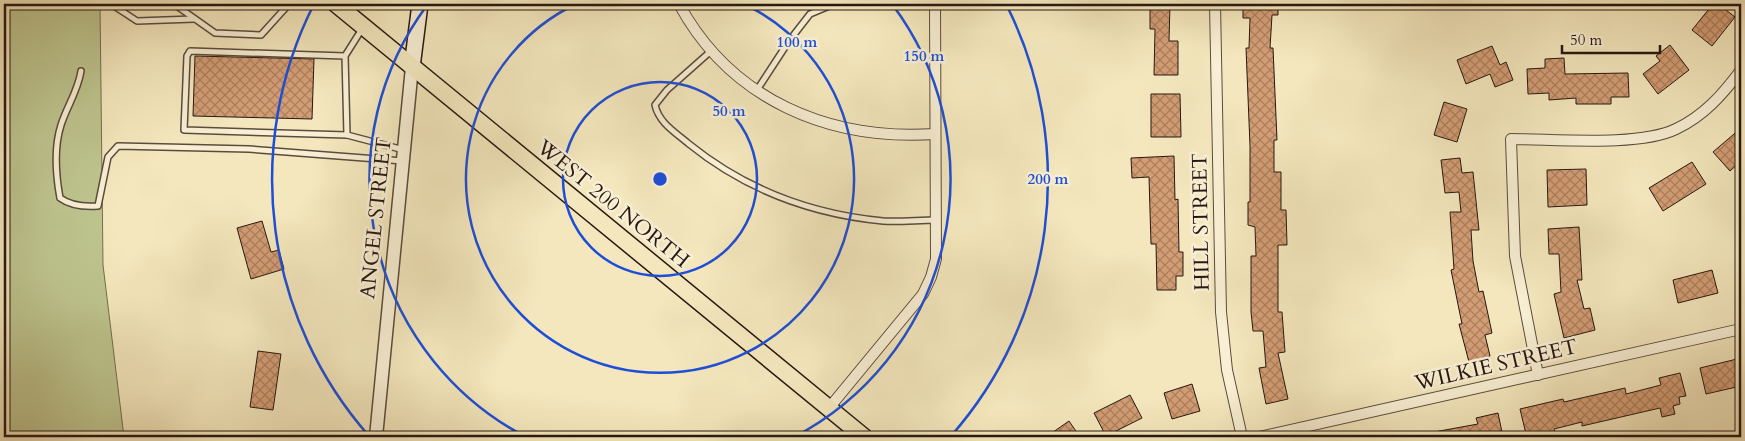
<svg xmlns="http://www.w3.org/2000/svg" width="1745" height="441" font-family="Cardo,serif">
  <style>
    .green { fill: #bec58f; stroke: #726e50 }
    .building { fill: url(#building-cross-hatch); stroke: #271812 }
    .lines { fill: none; stroke-linecap: round; stroke-linejoin: round }
    .service-casing { stroke: #5a4c3d; stroke-width: 8 }
    .minor-casing { stroke: #5a4c3d; stroke-width: 12 }
    .tertiary-casing { stroke: #5a4c3d; stroke-width: 15 }
    .secondary-casing { stroke: #271812; stroke-width: 18 }
    .primary-casing { stroke: #271812; stroke-width: 19 }
    .service { stroke: #f8efd4; stroke-width: 5 }
    .minor { stroke: #f8efd4; stroke-width: 10 }
    .tertiary { stroke: #f8efd4; stroke-width: 12 }
    .secondary { stroke: #f8efd4; stroke-width: 15 }
    .primary { stroke: #f4e7bd; stroke-width: 16 }
    .ring { fill: none; stroke: #1d4ed8; stroke-width: 2.5 }
    .labels { text-anchor: middle; dominant-baseline: central; stroke-width: 5; stroke-linejoin: round; paint-order: stroke }
    .street-label { font-size: 21px; fill: #271812; stroke: #f8efd4 }
    .centre { fill: #1d4ed8; stroke: #f8efd4; stroke-width: 2.5 }
    .ring-label { font-size: 15px; text-anchor: middle; font-weight: bold; fill: #1d4ed8; stroke: #f8efd4; stroke-width: 5; stroke-linejoin: round; paint-order: stroke }
  </style>
  <defs>
    <pattern id="building-cross-hatch" width="8" height="8" patternUnits="userSpaceOnUse" patternTransform="scale(1.25)"><rect width="8" height="8" fill="#d39d74"/><path d="M0 0l8 8M0 8l8-8" fill="none" stroke="#ab7f5e"/></pattern>
  </defs>
  <rect width="100%" height="100%" fill="#f4e7bd"/>
  <filter id="stains"><feTurbulence type="fractalNoise" baseFrequency=".004" numOctaves="4"/><feColorMatrix values="0 0 0 0 .2 0 0 0 0 .09 0 0 0 0 .02 0 0 0 .5 -.17"/></filter>
  <radialGradient id="worn" r=".72"><stop offset=".6" stop-color="#630" stop-opacity="0"/><stop offset="1" stop-color="#630" stop-opacity=".3"/></radialGradient>
  <polygon class="green" points="4,4 100,4 103,265 124,437 4,437"/>
  <g class="building">
    <polygon points="1150,4 1170,4 1169,41 1178,41 1178,75 1154,75 1155,29 1150,29"/>
    <polygon points="1243,4 1278,4 1278,15 1272,15 1270,48 1273,48 1277,140 1274,140 1274,172 1281,172 1281,210 1286,210 1287,245 1278,245 1278,312 1282,312 1285,352 1278,353 1288,399 1266,404 1259,368 1266,367 1263,331 1253,331 1251,312 1251,256 1256,256 1255,227 1248,225 1248,202 1250,202 1250,146 1246,48 1249,48 1250,18 1243,18"/>
    <polygon points="1713,4 1718,4 1735,17 1712,46 1692,30"/>
    <polygon points="1670,45 1689,70 1658,94 1643,74 1660,61 1656,56"/>
    <polygon points="1492,46 1500,65 1506,62 1513,80 1495,87 1490,74 1466,84 1457,60"/>
    <polygon points="195,56 314,59 312,119 193,116"/>
    <polygon points="1564,58 1565,74 1628,73 1629,97 1611,97 1611,104 1576,104 1576,98 1549,100 1549,93 1528,94 1527,69 1545,68 1545,59"/>
    <polygon points="1151,94 1180,94 1181,137 1151,137"/>
    <polygon points="1444,102 1467,109 1457,142 1434,135"/>
    <polygon points="1741,128 1741,161 1730,171 1713,152"/>
    <polygon points="1174,156 1175,200 1178,199 1179,252 1183,252 1183,276 1176,276 1176,290 1157,290 1156,244 1151,244 1149,177 1132,178 1131,158"/>
    <polygon points="1460,158 1462,173 1473,172 1479,230 1471,230 1473,261 1479,292 1483,291 1492,333 1485,335 1490,356 1469,362 1459,324 1462,324 1451,270 1454,269 1450,212 1461,212 1459,192 1445,193 1441,160"/>
    <polygon points="1692,162 1706,184 1663,211 1649,188"/>
    <polygon points="1586,169 1587,205 1548,207 1547,170"/>
    <polygon points="262,221 271,252 279,250 284,269 251,279 237,228"/>
    <polygon points="1579,227 1582,280 1577,280 1584,309 1590,308 1595,330 1564,338 1554,294 1561,292 1559,254 1549,254 1548,229"/>
    <polygon points="1712,270 1718,293 1678,303 1673,280"/>
    <polygon points="258,351 281,354 273,410 250,407"/>
    <polygon points="1737,359 1741,386 1706,394 1700,368"/>
    <polygon points="1680,373 1686,396 1679,397 1680,404 1673,406 1675,414 1662,417 1660,408 1582,426 1582,422 1554,429 1556,436 1550,437 1540,437 1538,431 1526,434 1520,409 1563,399 1564,402 1625,388 1626,394 1661,385 1659,378"/>
    <polygon points="1192,384 1200,411 1172,419 1164,393"/>
    <polygon points="1130,395 1142,418 1106,436 1094,413"/>
    <polygon points="1498,413 1503,437 1435,437 1434,432 1478,424 1476,418"/>
    <polygon points="1069,421 1080,437 1046,437"/>
  </g>
  <g class="lines">
    <defs>
      <g id="service">
        <polyline points="111,4 137,21 194,19"/>
        <polyline points="174,4 215,33 261,35 289,4"/>
        <path d="M711,51L667,90L655,105C659,123 675,132 689,144C746,190 810,214 883,221C900,222 919,220 936,220"/>
        <polyline points="345,56 347,135 184,130 187,56 190,51 345,56 362,29"/>
        <path d="M81,71C78,91 67,106 61,125C54,147 56,176 60,198C71,206 84,207 98,206L108,157L118,146L249,149L403,161"/>
        <polyline points="757,90 789,41 810,14 834,4"/>
        <polyline points="347,135 404,150"/>
      </g>
      <g id="minor">
        <path d="M679,4C731,100 829,141 935,134"/>
        <polyline points="1215,4 1221,312 1227,370 1242,437"/>
        <path d="M1538,375L1515,256L1511,139C1555,139 1639,147 1676,129C1704,116 1723,94 1741,70"/>
        <polyline points="829,408 923,294 931,277 936,259 935,4"/>
        <polyline points="1259,437 1741,329"/>
      </g>
      <polyline id="tertiary" points="376,437 412,67"/>
      <polyline id="secondary" points="412,67 420,4"/>
      <polyline id="primary" points="336,4 864,437"/>
    </defs>
    <use href="#service" class="service-casing"/>
    <use href="#minor" class="minor-casing"/>
    <use href="#tertiary" class="tertiary-casing"/>
    <use href="#secondary" class="secondary-casing"/>
    <use href="#primary" class="primary-casing"/>
    <use href="#service" class="service"/>
    <use href="#minor" class="minor"/>
    <use href="#tertiary" class="tertiary"/>
    <use href="#secondary" class="secondary"/>
    <use href="#primary" class="primary"/>
  </g>
  <g class="ring">
    <circle cx="660" cy="179" r="97"/>
    <path d="M744 4A194 194 0 1 1 576 4"/>
    <path d="M526 437A291 291 0 0 1 428 4M892 4A291 291 0 0 1 794 437"/>
    <path d="M369 436A388 388 0 0 1 313 6M1007 6A388 388 0 0 1 951 436"/>
  </g>
  <g class="labels">
    <g class="street-label">
      <text transform="translate(613 204) rotate(39)">WEST 200 NORTH</text>
      <text transform="translate(376 218) rotate(-84)">ANGEL STREET</text>
      <text transform="translate(1201 222) rotate(-91)">HILL STREET</text>
      <text transform="translate(1496 365) rotate(-13)">WILKIE STREET</text>
    </g>
  </g>
  <circle cx="660" cy="179" r="8" class="centre"/>
  <g class="ring-label">
    <text x="797" y="47">100 m</text>
    <text x="924" y="61">150 m</text>
    <text x="729" y="116">50 m</text>
    <text x="1048" y="184">200 m</text>
  </g>
  <rect width="1745" height="441" fill="none" stroke="#f4e7bd" stroke-width="20"/>
  <rect x="5" y="5" width="1735" height="431" fill="none" stroke="#271812" stroke-width="2.5"/>
  <rect x="10" y="10" width="1725" height="421" fill="none" stroke="#271812"/>
  <path d="M1562 45v8h98v-8" fill="none" stroke="#271812" stroke-width="2.5"/>
  <text x="1570" y="45" font-size="15" fill="#271812" stroke="#f8efd4" stroke-width="4" paint-order="stroke">50 m</text>
  <rect width="100%" height="100%" filter="url(#stains)"/>
  <rect width="100%" height="100%" fill="url(#worn)"/>
</svg>
